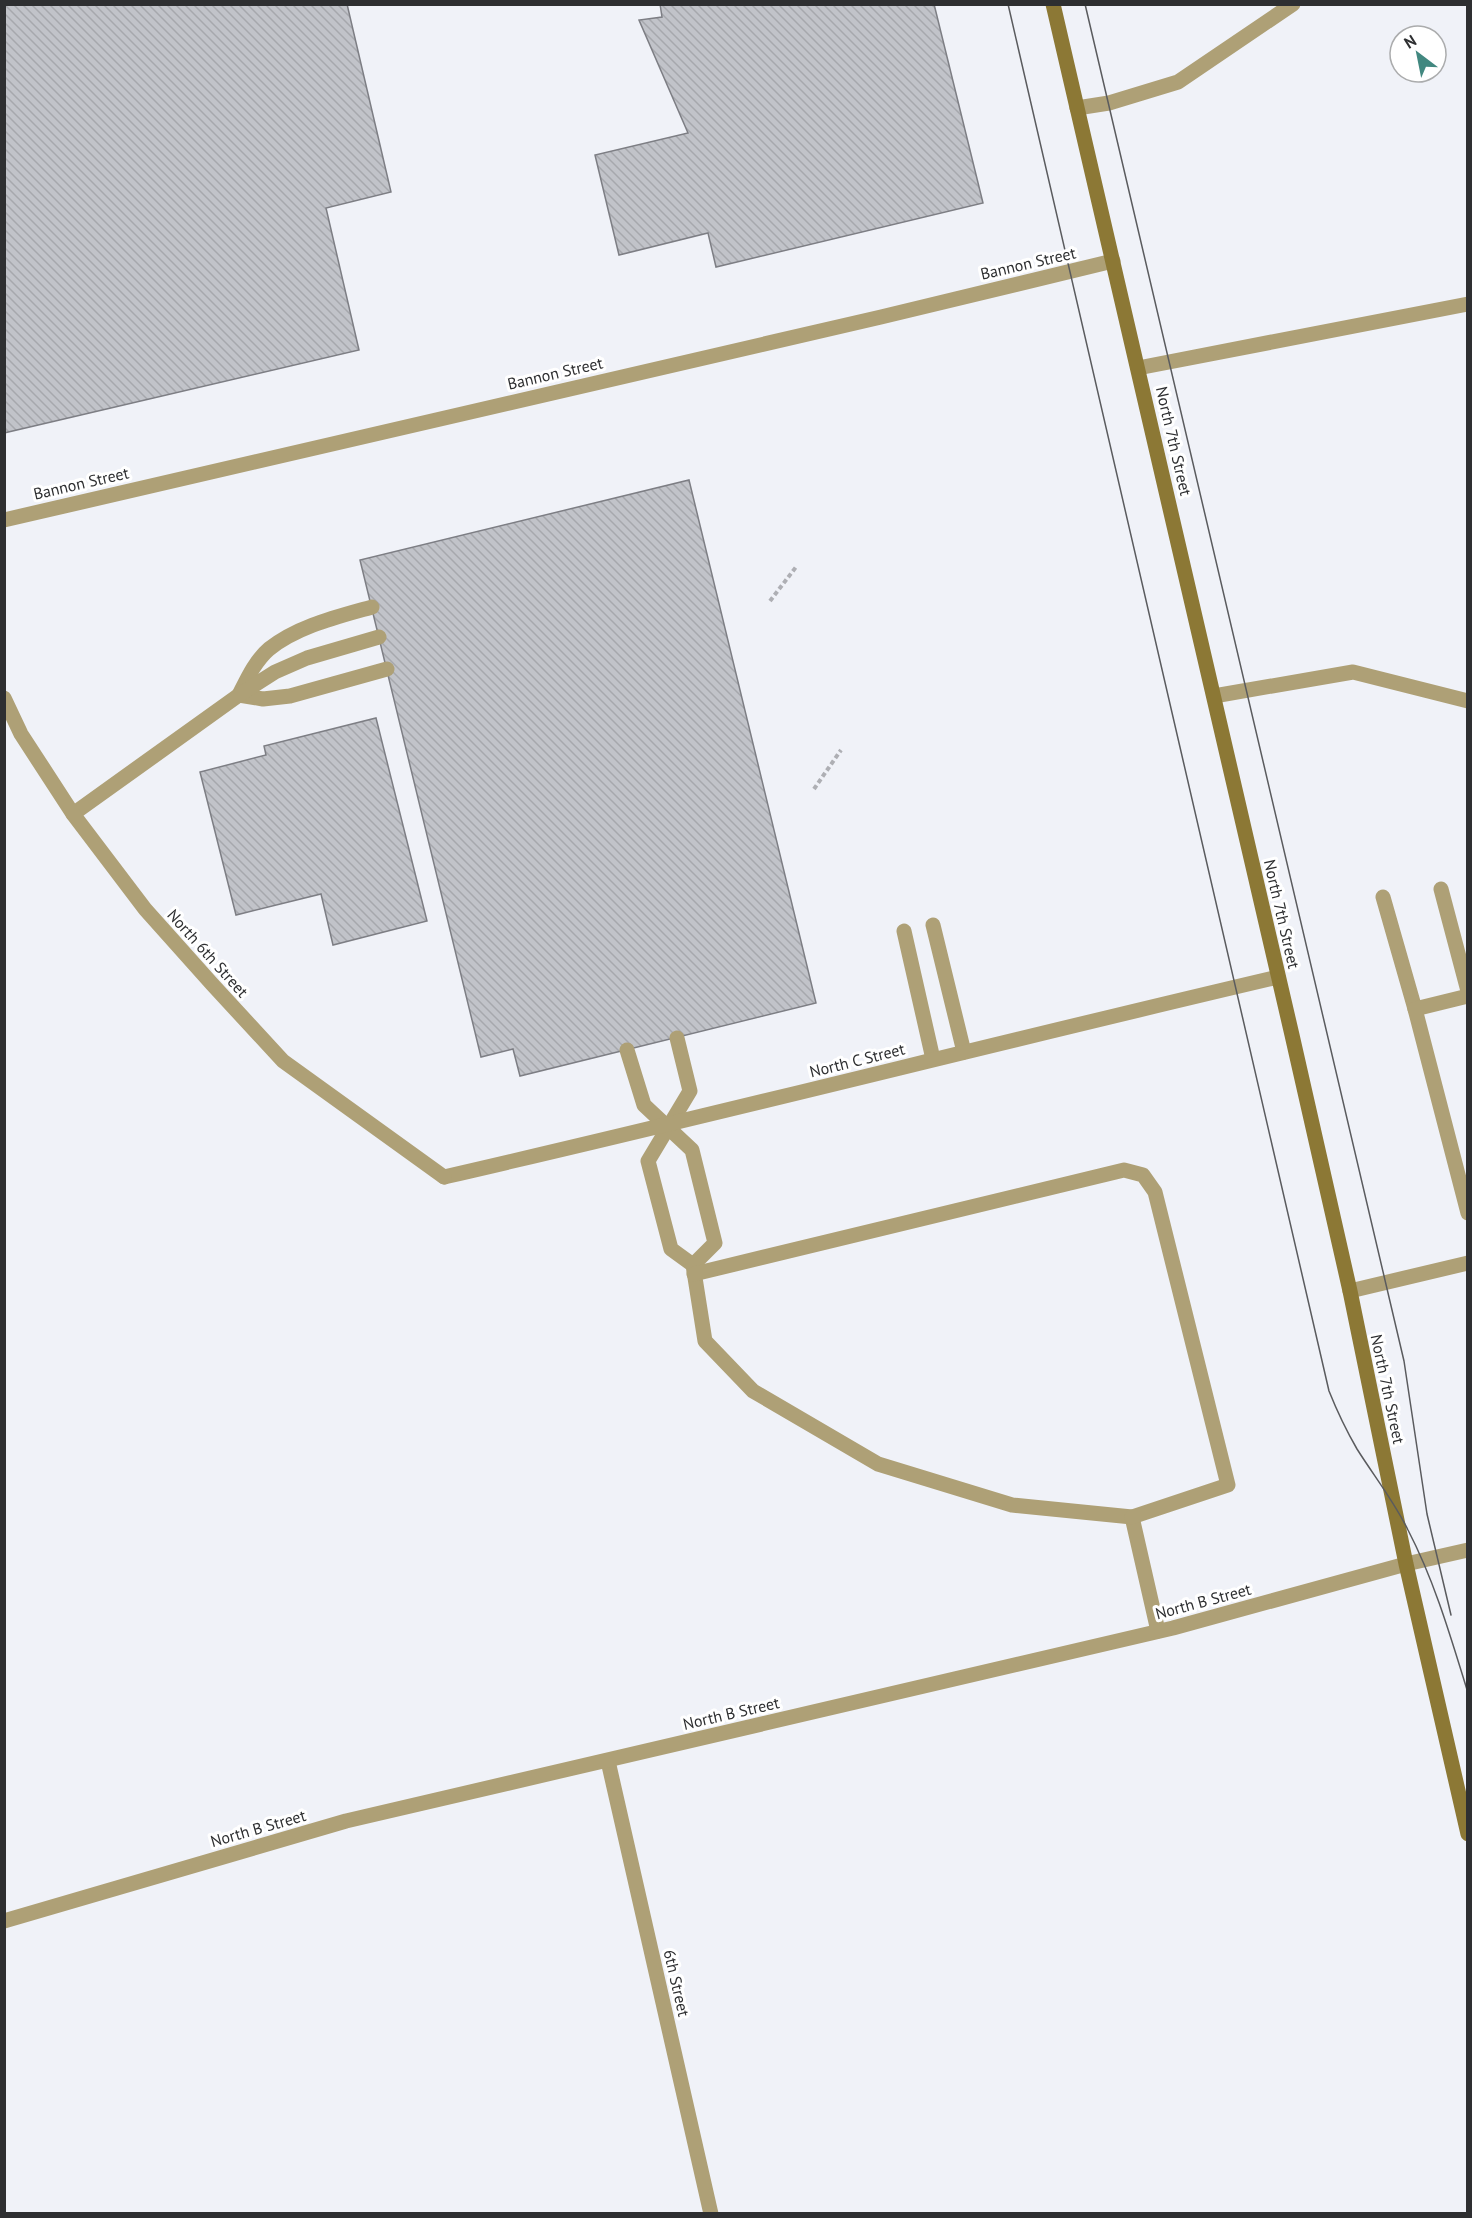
<svg xmlns="http://www.w3.org/2000/svg" width="1472" height="2218" font-family="'PT Sans',sans-serif">
  <style>
    .building { fill: url(#building-back-hatch); stroke: #7d7e84; stroke-width: 1.5 }
    .lines { fill: none; stroke-linecap: round; stroke-linejoin: round }
    .path { stroke: #aeafb4; stroke-width: 4; stroke-dasharray: 4.5 3; stroke-linecap: butt }
    .service { stroke: #aea076; stroke-width: 15 }
    .minor { stroke: #aea076; stroke-width: 15 }
    .tertiary { stroke: #aea076; stroke-width: 15 }
    .secondary { stroke: #8c7835; stroke-width: 15 }
    .tram { stroke: #5a5b5e; stroke-width: 1.5 }
    .labels { text-anchor: middle; dominant-baseline: central; stroke-width: 6; stroke-linejoin: round; paint-order: stroke }
    .street-label { font-size: 16px; fill: #2e2f31; stroke: #fff }
  </style>
  <defs>
    <pattern id="building-back-hatch" width="6" height="6" patternUnits="userSpaceOnUse" patternTransform="scale(1.5)"><rect width="6" height="6" fill="#c1c3c9"/><path d="M-1 5l2 2M0 0l6 6M5-1l2 2" fill="none" stroke="#a6a8ad"/></pattern>
  </defs>
  <rect width="100%" height="100%" fill="#f0f2f8"/>
  <g class="building">
    <polygon points="4,4 347,4 391,192 326,208 359,350 4,433"/>
    <polygon points="660,4 934,4 983,203 716,267 708,233 619,255 595,155 688,133 639,20 662,17"/>
    <polygon points="689,480 816,1003 520,1076 513,1049 481,1057 360,560"/>
    <polygon points="376,718 427,921 333,945 321,894 236,915 200,772 266,755 264,746"/>
  </g>
  <g class="lines">
    <g class="path">
      <polyline points="770,601 796,567"/>
      <polyline points="814,789 841,750"/>
    </g>
    <g class="service">
      <polyline points="1077,108 1109,103 1178,82 1293,4"/>
      <polyline points="1138,368 1468,304"/>
      <polyline points="4,520 881,317 1113,261"/>
      <path d="M239,695C247,679 255,661 269,649C298,626 337,617 372,607"/>
      <polyline points="239,695 263,699 290,696 387,669"/>
      <polyline points="1214,696 1353,672 1468,701"/>
      <polyline points="73,814 239,695 275,672 307,658 379,637"/>
      <polyline points="1441,889 1468,991"/>
      <polyline points="1383,897 1415,1009"/>
      <polyline points="933,925 964,1052"/>
      <polyline points="904,931 933,1059"/>
      <polyline points="1468,996 1415,1009 1468,1213"/>
      <polyline points="677,1038 690,1091 648,1161 671,1249 693,1265 705,1341 753,1391 878,1464 1012,1505 1132,1517 1158,1631"/>
      <polyline points="627,1050 644,1105 692,1150 715,1243 693,1265"/>
      <path d="M444,1177C723,1113 1000,1042 1278,977"/>
      <polyline points="694,1274 1124,1170 1143,1175 1155,1192 1228,1485 1132,1517"/>
      <polyline points="1350,1291 1468,1263"/>
    </g>
    <g class="minor">
      <polyline points="4,698 21,734 73,814 145,909 212,984 283,1061 444,1177"/>
      <polyline points="608,1761 711,2214"/>
      <polyline points="4,1921 346,1821 1173,1628 1406,1564"/>
    </g>
    <polyline class="tertiary" points="1406,1564 1468,1550"/>
    <polyline class="secondary" points="1053,4 1292,1035 1350,1291 1406,1564 1468,1834"/>
    <g class="tram">
      <path d="M1008,4L1329,1391C1337,1411 1346,1430 1357,1449C1374,1476 1394,1501 1408,1530C1435,1582 1451,1638 1468,1693"/>
      <polyline points="1085,4 1404,1361 1427,1514 1451,1615"/>
    </g>
  </g>
  <g class="labels">
    <g class="street-label">
      <text transform="translate(1028 263) rotate(-13)">Bannon Street</text>
      <text transform="translate(555 373) rotate(-13)">Bannon Street</text>
      <text transform="translate(1174 441) rotate(77)">North 7th Street</text>
      <text transform="translate(81 483) rotate(-13)">Bannon Street</text>
      <text transform="translate(1282 914) rotate(77)">North 7th Street</text>
      <text transform="translate(208 953) rotate(48)">North 6th Street</text>
      <text transform="translate(857 1060) rotate(-14)">North C Street</text>
      <text transform="translate(1388 1389) rotate(78)">North 7th Street</text>
      <text transform="translate(1203 1601) rotate(-15)">North B Street</text>
      <text transform="translate(731 1713) rotate(-13)">North B Street</text>
      <text transform="translate(258 1828) rotate(-16)">North B Street</text>
      <text transform="translate(677 1983) rotate(77)">6th Street</text>
    </g>
  </g>
  <rect width="1472" height="2218" fill="none" stroke="#2e2f31" stroke-width="12"/>
  <g transform="translate(1418 54) rotate(328)"><circle r="28" fill="#ffffff" stroke="#abacad" stroke-width="1.5"/>
  <path d="M0-4.5L10 22L0 15L-10 22Z" fill="#428880"/>
  <text y="-9" font-size="16" font-weight="bold" text-anchor="middle" fill="#2e2f31">N</text>
  </g>
</svg>
